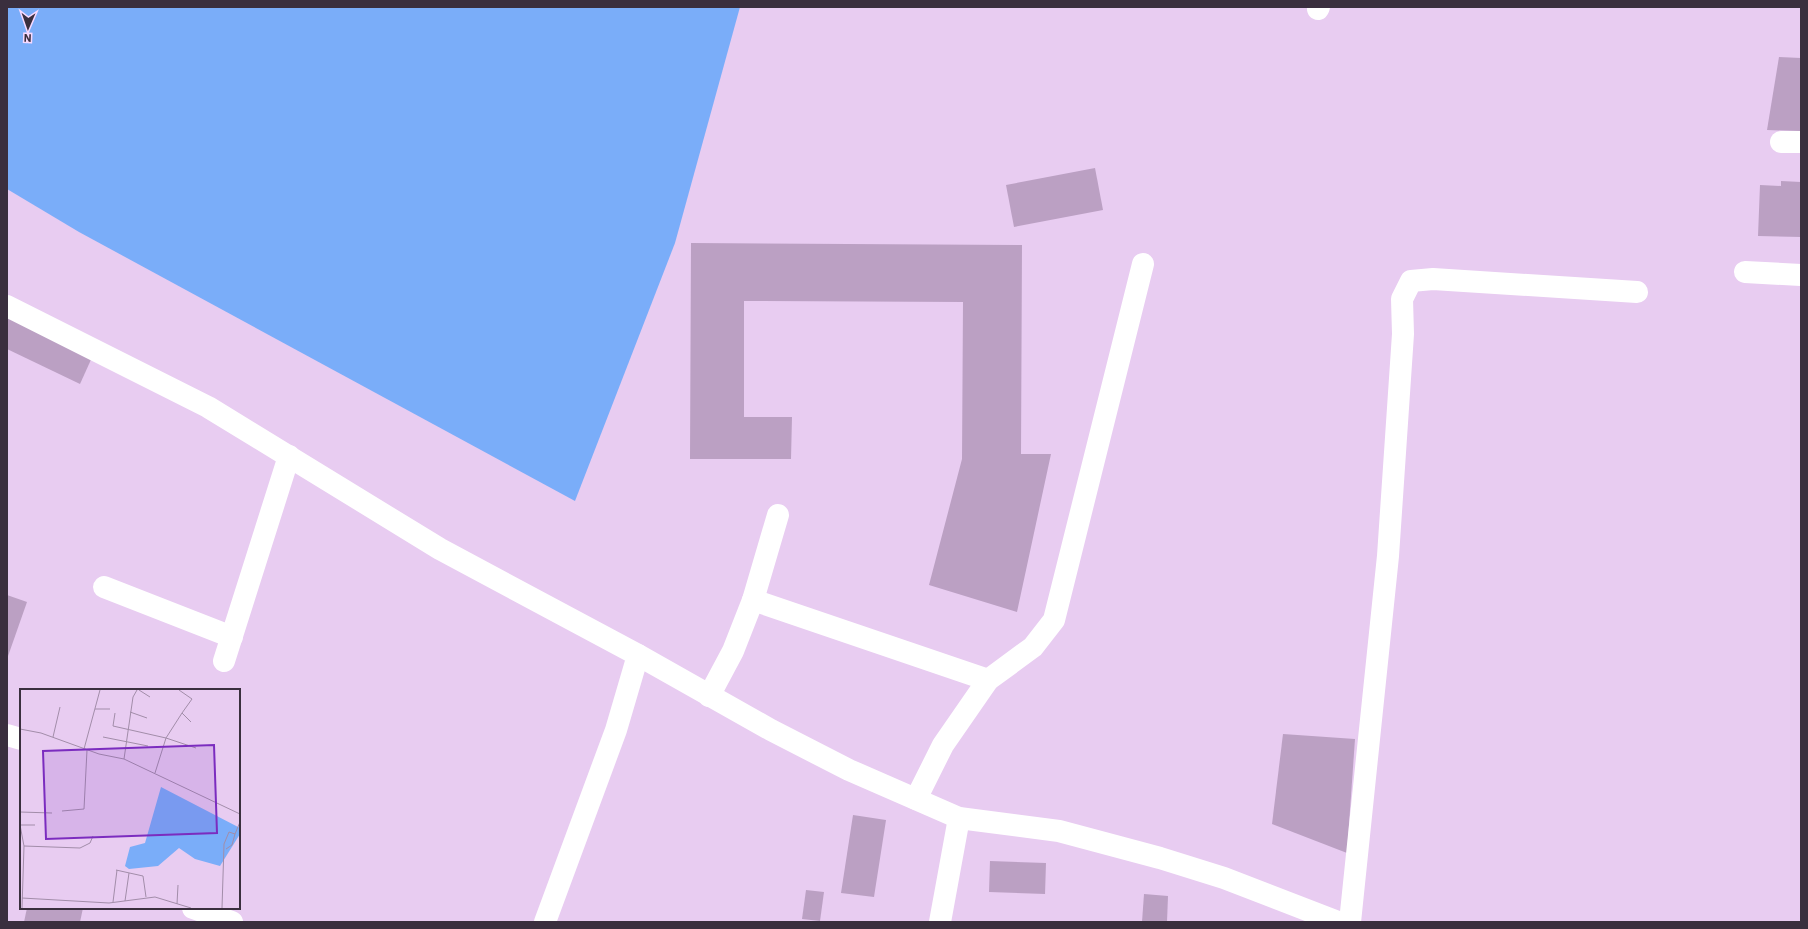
<svg xmlns="http://www.w3.org/2000/svg" width="1808" height="929" font-family="'IBM Plex Sans',sans-serif">
  <style>
    .water { fill: #7aadf9 }
    .building { fill: #bba0c3 }
    .lines { fill: none; stroke-linecap: round; stroke-linejoin: round }
    .minor { stroke: #fff; stroke-width: 22 }
    .inset-road { fill: none; stroke: #a28da9; stroke-width: 1 }
    .view { fill: #7b2cbf; fill-opacity: 0.15; stroke: #7b2cbf; stroke-width: 2 }
    .inset-edge { fill: none; stroke: #3a2f3e; stroke-width: 2 }
  </style>
  <rect width="100%" height="100%" fill="#e8ccf1"/>
  <polygon class="water" points="7,7 740,7 675,243 575,501 79,232 7,189"/>
  <g class="building">
    <polygon points="1779,57 1801,58 1801,131 1767,130"/>
    <polygon points="1095,168 1103,210 1014,227 1006,185"/>
    <polygon points="1781,181 1801,182 1801,237 1758,236 1760,185 1781,186"/>
    <polygon points="691,243 1022,245 1021,454 1051,454 1017,612 929,585 962,459 963,302 744,301 744,417 792,417 791,459 690,459"/>
    <polygon points="7,312 94,353 80,384 7,349"/>
    <polygon points="7,595 27,602 7,659"/>
    <polygon points="1283,734 1355,739 1347,853 1272,824"/>
    <polygon points="853,815 886,820 874,897 841,893"/>
    <polygon points="990,861 1046,863 1045,894 989,892"/>
    <polygon points="806,890 824,892 820,921 802,919"/>
    <polygon points="1144,894 1168,896 1167,922 1142,922"/>
    <polygon points="27,908 83,908 80,922 24,922"/>
  </g>
  <g class="lines">
    <g class="minor">
      <polyline points="1318,9 1319,7"/>
      <polyline points="1781,142 1801,142"/>
      <polyline points="1745,272 1801,275"/>
      <polyline points="7,306 208,407 440,549 638,655 771,730 849,770 959,818 1059,831 1160,858 1224,878 1338,922"/>
      <polyline points="104,587 232,637"/>
      <polyline points="753,600 988,680"/>
      <polyline points="224,661 289,456"/>
      <polyline points="709,696 733,651 753,600 778,515"/>
      <polyline points="7,735 21,739"/>
      <polyline points="916,799 943,745 988,680 1033,647 1054,620 1143,264"/>
      <polyline points="193,908 232,922"/>
      <polyline points="545,922 616,730 638,655"/>
      <polyline points="940,922 959,818"/>
      <polyline points="1350,922 1388,556 1403,334 1402,299 1411,281 1433,279 1637,292"/>
    </g>
  </g>
  <g transform="translate(20 689)">
    <rect width="220" height="220" fill="#e8ccf1"/>
    <path d="M141,98L220,139V145L200,177L175,170L159,159L138,177L109,180L105,177L110,158L125,154Z" fill="#7aadf9"/>
    <path class="inset-road" d="M119,1L130,8M159,1L172,10L162,24L171,33M75,20H90M110,23L127,29M95,24L93,37L146,49L162,24M0,40L21,44L79,65L104,70L220,125M33,48L40,18M83,48L128,57M64,60L80,1M104,70L113,8L117,1M135,84L146,49L176,59M42,122L64,120L67,61M0,123L32,124M0,136L4,157L2,219M0,136H15M4,157L60,159L70,154L73,147M206,160L212,156L215,145M96,181L123,187L126,208M2,209L89,214L135,208L171,219M105,212L109,184M93,213L97,181M157,215L158,196M202,219L204,155L209,143L215,145L220,133"/>
    <path class="view" d="M194,56L197,144L26,150L23,62Z"/>
    <rect width="220" height="220" class="inset-edge"/>
  </g>
  <rect width="1808" height="929" fill="none" stroke="#3a2f3e" stroke-width="16"/>
  <g transform="translate(28 28) rotate(182)" stroke="#f6d9ff" stroke-width="3" paint-order="stroke">
  <path d="M0-3L7 15L0 10L-7 15Z" fill="#3a2f3e"/>
  <text y="-6" font-size="11" font-weight="bold" text-anchor="middle" fill="#3a2f3e">N</text>
  </g>
</svg>
